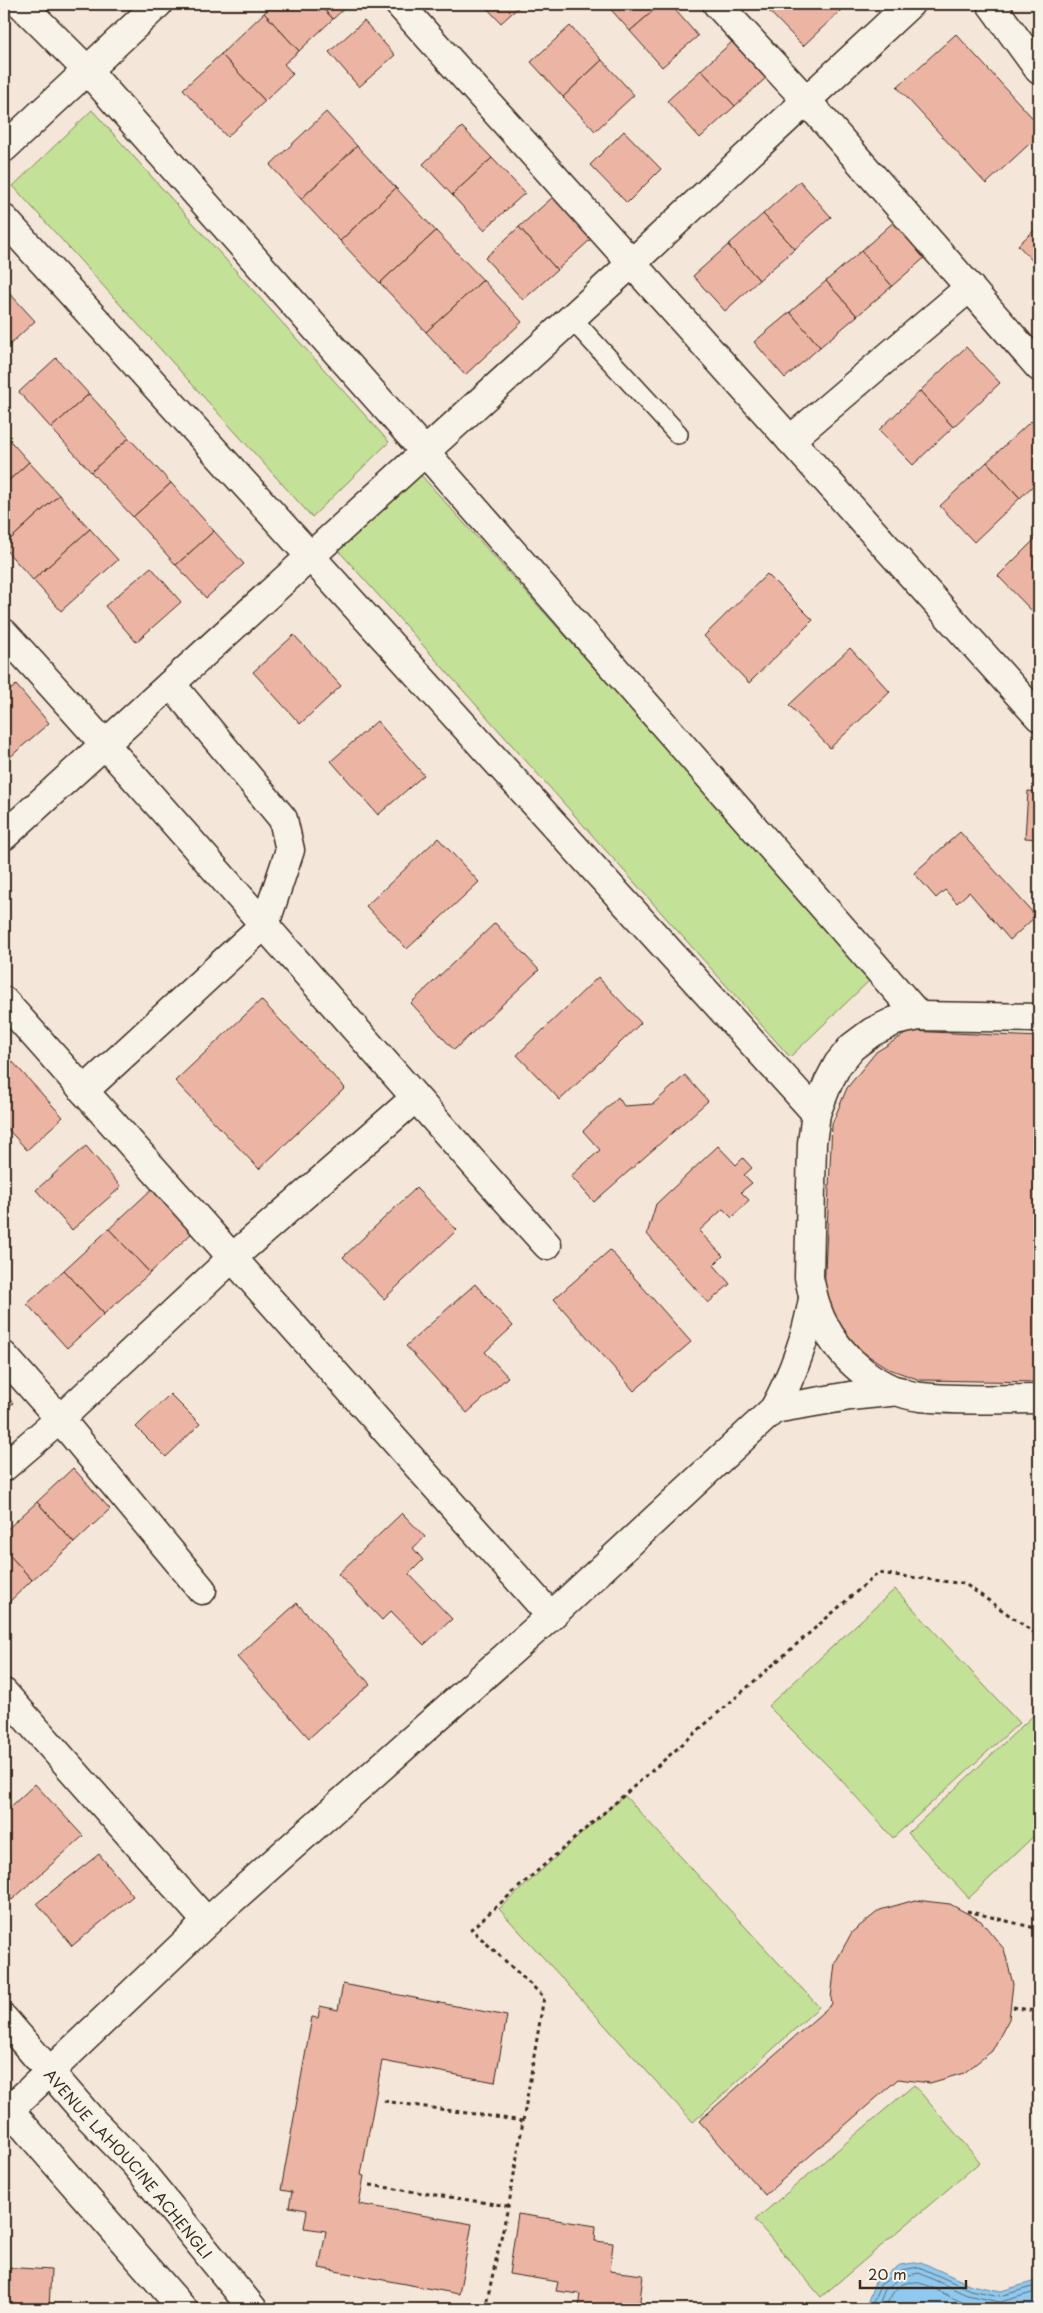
<svg xmlns="http://www.w3.org/2000/svg" width="1043" height="2313" font-family="'Playpen Sans',sans-serif">
  <style>
    .green { fill: #c4e198; stroke: #80865b }
    .water { fill: #90c9ef; stroke: #6e899b }
    .lines { fill: none; stroke-linecap: round; stroke-linejoin: round }
    .shore { stroke: #5d6a72; stroke-width: 1 }
    .building { fill: #ecb4a3; stroke: #3b2a1e }
    .lane-casing { stroke: #3b2a1e; stroke-width: 22 }
    .street-casing { stroke: #3b2a1e; stroke-width: 31 }
    .secondary-casing { stroke: #3b2a1e; stroke-width: 31 }
    .path { stroke: #3b2a1e; stroke-width: 3; stroke-dasharray: 4 4; stroke-linecap: butt }
    .lane { stroke: #f7f3e8; stroke-width: 19 }
    .street { stroke: #f7f3e8; stroke-width: 28 }
    .secondary { stroke: #f7f3e8; stroke-width: 28 }
    .labels { text-anchor: middle; dominant-baseline: central; stroke-width: 4; stroke-linejoin: round; paint-order: stroke }
    .street-label { font-size: 15px; fill: #3b2a1e; stroke: #f7f3e8 }
  </style>
  <rect width="100%" height="100%" fill="#f5e6da"/>
  <filter id="ink" filterUnits="userSpaceOnUse"><feTurbulence type="fractalNoise" baseFrequency=".02" numOctaves="2"/><feDisplacementMap in="SourceGraphic" scale="10" xChannelSelector="R" yChannelSelector="G"/><feConvolveMatrix kernelMatrix="1 2 1 2 8 2 1 2 1" color-interpolation-filters="sRGB"/></filter>
  <g filter="url(#ink)">
    <g class="green">
      <polygon points="92,110 389,442 312,517 13,186"/>
      <polygon points="420,474 872,978 790,1057 338,550"/>
      <polygon points="895,1589 1019,1723 893,1838 833,1771 768,1706"/>
      <polygon points="1037,1712 1039,1714 1039,1831 969,1898 908,1833"/>
      <polygon points="624,1795 819,2007 693,2122 499,1909"/>
      <polygon points="914,2085 980,2162 821,2297 755,2220"/>
    </g>
    <polygon class="water" points="921,2262 971,2285 1001,2291 1039,2280 1039,2309 865,2309 875,2282 900,2265"/>
    <g class="lines">
      <g class="shore">
        <polyline points="870,2309 880,2285 902,2270 919,2267 970,2290 1000,2296 1039,2285"/>
        <polyline points="877,2309 885,2289 904,2276 919,2273 967,2295 1000,2302 1039,2291"/>
        <path d="M885,2309C903,2259 933,2292 965,2303C975,2306 986,2307 997,2309"/>
      </g>
    </g>
    <g class="building">
      <polygon points="274,4 319,4 333,19 299,51 264,13"/>
      <polygon points="319,4 349,4 333,19"/>
      <polygon points="483,4 522,4 501,23"/>
      <polygon points="606,4 661,4 630,31"/>
      <polygon points="661,4 670,4 698,36 662,67 630,31"/>
      <polygon points="768,4 833,4 840,11 803,46 765,7"/>
      <polygon points="833,4 847,4 840,11"/>
      <polygon points="264,13 299,51 284,64 293,74 265,101 221,54"/>
      <polygon points="364,21 395,55 359,87 329,52"/>
      <polygon points="570,26 602,60 563,97 531,62"/>
      <polygon points="956,34 1039,125 1039,135 986,184 897,87"/>
      <polygon points="733,41 767,77 735,106 701,70"/>
      <polygon points="221,54 265,101 227,137 183,89"/>
      <polygon points="602,60 634,95 595,131 563,97"/>
      <polygon points="701,70 735,106 700,138 667,101"/>
      <polygon points="326,112 357,146 301,199 270,165"/>
      <polygon points="462,127 492,158 452,195 423,164"/>
      <polygon points="624,131 661,169 627,203 590,165"/>
      <polygon points="357,146 396,188 340,241 301,199"/>
      <polygon points="492,158 525,193 484,230 452,195"/>
      <polygon points="800,181 831,217 795,249 763,214"/>
      <polygon points="396,188 436,231 380,283 340,241"/>
      <polygon points="553,197 591,239 557,270 519,227"/>
      <polygon points="763,214 795,249 759,280 728,245"/>
      <polygon points="898,218 929,254 892,286 861,251"/>
      <polygon points="1039,226 1039,268 1018,245"/>
      <polygon points="519,227 557,270 523,300 485,258"/>
      <polygon points="436,231 483,280 426,332 380,283"/>
      <polygon points="728,245 759,280 725,311 693,276"/>
      <polygon points="861,251 892,286 857,316 826,281"/>
      <polygon points="483,280 522,322 465,375 426,332"/>
      <polygon points="826,281 857,316 820,347 790,312"/>
      <polygon points="4,287 35,321 4,350"/>
      <polygon points="790,312 820,347 785,378 754,342"/>
      <polygon points="966,347 1000,383 953,427 920,391"/>
      <polygon points="56,358 89,394 51,428 19,392"/>
      <polygon points="920,391 953,427 913,465 879,430"/>
      <polygon points="89,394 129,438 91,472 51,428"/>
      <polygon points="1031,421 1039,430 1039,480 1020,498 987,462"/>
      <polygon points="4,434 29,462 4,485"/>
      <polygon points="129,438 171,483 133,517 91,472"/>
      <polygon points="29,462 59,495 4,545 4,485"/>
      <polygon points="987,462 1020,498 974,542 940,506"/>
      <polygon points="171,483 214,531 176,565 133,517"/>
      <polygon points="59,495 90,529 33,580 4,548 4,545"/>
      <polygon points="90,529 118,560 61,611 33,580"/>
      <polygon points="214,531 244,564 206,598 176,565"/>
      <polygon points="1039,535 1039,608 1034,613 998,576"/>
      <polygon points="151,567 181,602 136,642 105,606"/>
      <polygon points="767,574 813,620 749,683 704,636"/>
      <polygon points="294,635 341,686 300,724 253,672"/>
      <polygon points="850,648 890,692 830,748 789,705"/>
      <polygon points="16,685 49,723 9,758 4,752 4,696"/>
      <polygon points="377,721 424,775 378,815 331,761"/>
      <polygon points="1028,791 1039,792 1039,839 1025,838"/>
      <polygon points="960,832 1036,916 1010,940 969,892 957,903 945,890 936,898 914,873"/>
      <polygon points="438,838 479,882 407,949 366,906"/>
      <polygon points="495,923 539,970 454,1050 411,1003"/>
      <polygon points="598,977 641,1023 560,1100 517,1055"/>
      <polygon points="261,1000 345,1088 259,1169 175,1081"/>
      <polygon points="910,1031 1039,1037 1039,1382 920,1380 889,1369 853,1346 834,1321 824,1292 832,1124 847,1088 876,1052"/>
      <polygon points="4,1053 11,1060 4,1066"/>
      <polygon points="11,1060 63,1117 27,1150 4,1125 4,1066"/>
      <polygon points="685,1075 708,1101 594,1202 571,1176 600,1150 583,1131 618,1097 624,1106 653,1104"/>
      <polygon points="86,1146 121,1187 72,1230 36,1190"/>
      <polygon points="718,1146 736,1165 743,1158 752,1168 744,1175 752,1183 741,1192 749,1200 732,1218 723,1209 699,1231 723,1256 714,1265 730,1284 708,1303 647,1234 656,1204"/>
      <polygon points="154,1187 194,1231 150,1273 109,1229"/>
      <polygon points="416,1188 457,1230 384,1299 343,1257"/>
      <polygon points="109,1229 150,1273 104,1314 64,1270"/>
      <polygon points="610,1250 691,1342 634,1391 554,1299"/>
      <polygon points="64,1270 104,1314 67,1348 27,1304"/>
      <polygon points="475,1284 513,1326 485,1352 508,1377 467,1413 406,1346"/>
      <polygon points="4,1393 13,1403 4,1412"/>
      <polygon points="170,1394 200,1424 166,1457 136,1427"/>
      <polygon points="73,1468 110,1509 74,1543 37,1502"/>
      <polygon points="37,1502 74,1543 32,1580 4,1549 4,1532"/>
      <polygon points="402,1513 425,1537 413,1548 423,1560 409,1574 452,1619 424,1645 391,1611 382,1620 338,1574"/>
      <polygon points="4,1549 32,1580 4,1607"/>
      <polygon points="297,1603 370,1684 309,1738 237,1657"/>
      <polygon points="35,1784 83,1836 12,1900 4,1891 4,1813"/>
      <polygon points="99,1854 133,1896 72,1946 37,1903"/>
      <polygon points="915,1900 950,1904 981,1921 1004,1949 1013,1984 1009,2019 992,2051 964,2073 930,2083 898,2079 765,2195 699,2121 832,2004 831,1998 835,1963 852,1932 880,1910"/>
      <polygon points="343,1984 507,2016 495,2082 382,2061 361,2175 364,2176 359,2204 472,2224 459,2294 319,2268 326,2231 304,2228 307,2210 289,2207 292,2192 281,2190 312,2017 318,2018 320,2006 338,2010"/>
      <polygon points="518,2214 596,2226 595,2241 613,2243 610,2271 643,2275 639,2309 578,2309 580,2294 556,2291 558,2282 509,2274"/>
      <polygon points="4,2267 51,2270 49,2309 4,2309"/>
    </g>
    <g class="lines">
      <defs>
        <polyline id="lane" points="571,318 678,434"/>
        <g id="street">
          <polyline points="21,4 87,70 425,452 919,1016"/>
          <polyline points="399,4 1039,717"/>
          <polyline points="717,4 806,100 1039,367"/>
          <polyline points="991,4 1039,70"/>
          <polyline points="4,148 158,4"/>
          <polyline points="4,219 816,1113"/>
          <polyline points="790,440 970,287"/>
          <path d="M4,633C189,834 364,1043 547,1245"/>
          <polyline points="4,836 632,263 910,4"/>
          <polyline points="4,1001 551,1616"/>
          <path d="M1039,1018L919,1016L895,1021L872,1032L852,1047L838,1064L828,1083L816,1113L812,1143L809,1277C812,1292 815,1307 822,1321C840,1358 878,1392 921,1397C957,1401 1002,1399 1039,1399"/>
          <polyline points="84,1091 265,924 290,850 283,819 171,684"/>
          <polyline points="4,1356 60,1419 202,1590"/>
          <polyline points="774,1409 850,1396 899,1391"/>
          <polyline points="4,1467 60,1419 232,1258 414,1099"/>
          <polyline points="4,1693 207,1922"/>
          <path d="M4,2115L207,1922L551,1616L774,1409C794,1373 806,1339 813,1299"/>
        </g>
        <g id="secondary">
          <path id="s1" d="M4,2019L89,2117L135,2164L253,2309"/>
          <polyline points="4,2104 183,2309"/>
        </g>
      </defs>
      <use href="#lane" class="lane-casing"/>
      <use href="#street" class="street-casing"/>
      <use href="#secondary" class="secondary-casing"/>
      <g class="path">
        <polyline points="967,1911 1039,1929"/>
        <polyline points="1013,2007 1039,2012"/>
        <polyline points="384,2101 523,2121"/>
        <polyline points="370,2185 508,2206"/>
        <polyline points="485,2309 510,2198 544,1997 471,1929 878,1573 965,1584 1039,1636"/>
      </g>
      <use href="#lane" class="lane"/>
      <use href="#street" class="street"/>
      <use href="#secondary" class="secondary"/>
    </g>
  </g>
  <g class="labels">
    <g class="street-label">
      <text stroke="none"><textPath href="#s1" startOffset="191">AVENUE LAHOUCINE ACHENGLI</textPath></text>
    </g>
  </g>
  <rect width="1043" height="2313" fill="none" stroke="#f7f3e8" stroke-width="20"/>
  <rect x="10" y="10" width="1023" height="2293" fill="none" stroke="#3b2a1e" stroke-width="2" filter="url(#ink)"/>
  <path d="M860 2280v8h106v-8" fill="none" stroke="#3b2a1e" stroke-width="2.5"/>
  <text x="868" y="2280" font-size="15" fill="#3b2a1e" stroke="#f7f3e8" stroke-width="4" paint-order="stroke">20 m</text>
</svg>
